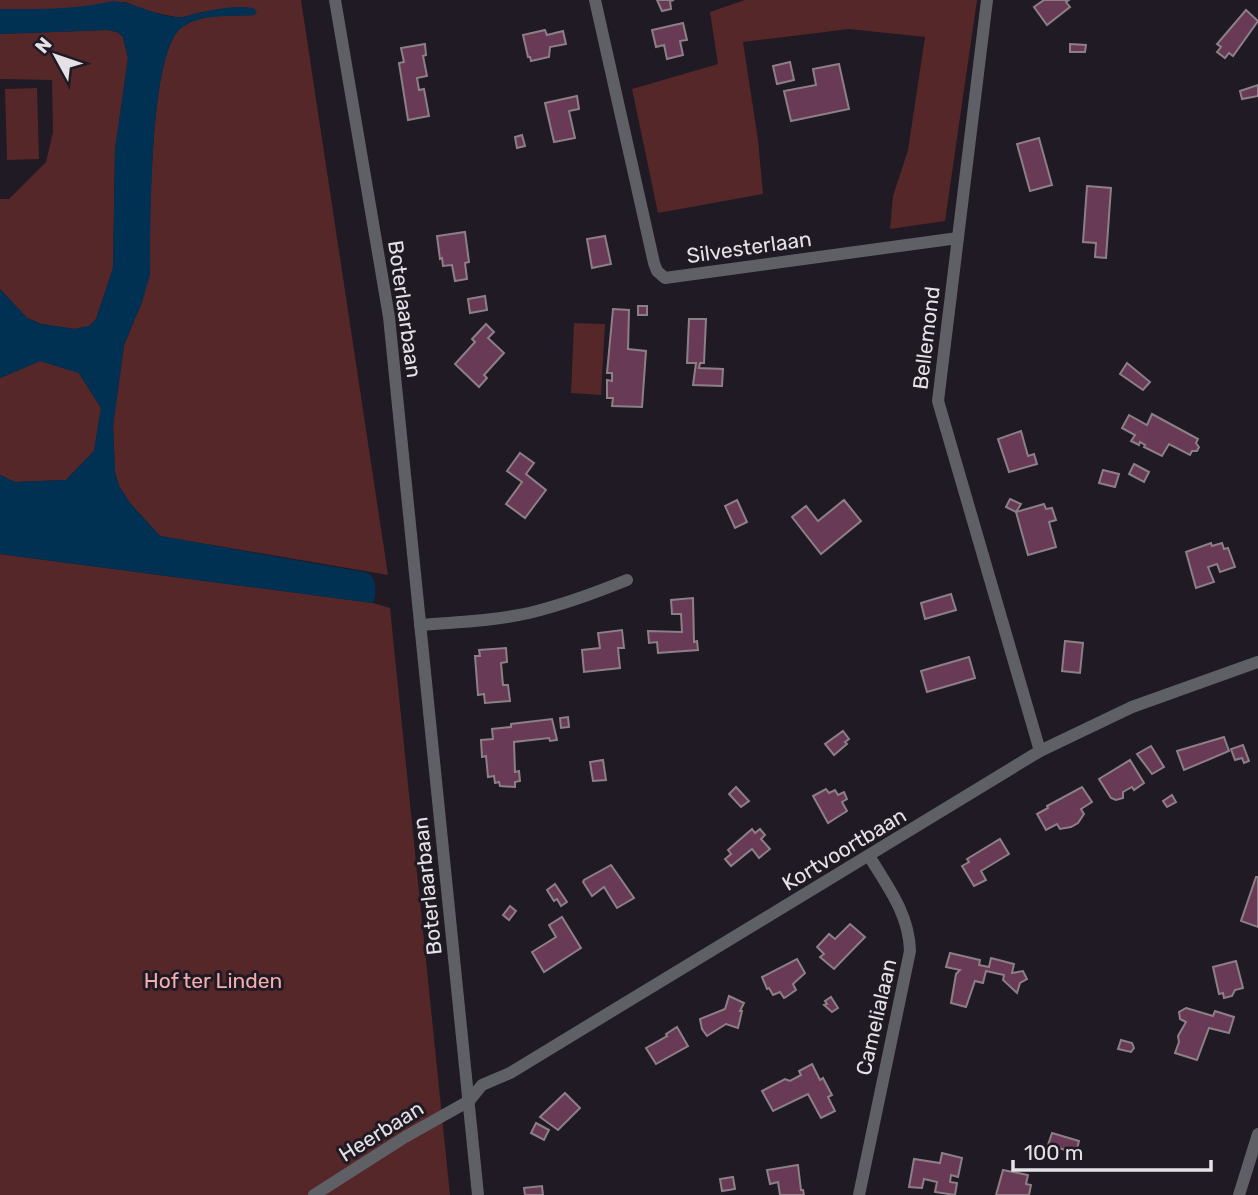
<svg xmlns="http://www.w3.org/2000/svg" width="1258" height="1195" font-family="Rubik,sans-serif">
  <style>
    .green { fill: #552729 }
    .water { fill: #003152 }
    .building { fill: #693a55; stroke: #8c7f86; stroke-width: 2 }
    .lines { fill: none; stroke-linecap: round; stroke-linejoin: round }
    .street { stroke: #5f6065; stroke-width: 12 }
    .labels { text-anchor: middle; dominant-baseline: central; stroke-width: 6; stroke-linejoin: round; paint-order: stroke }
    .street-label { font-size: 21px; fill: #e5e2e7; stroke: #1f1a23 }
    .park-label { font-size: 21px; fill: #f5adad; stroke: #1f1a23 }
  </style>
  <rect width="100%" height="100%" fill="#1f1a23"/>
  <g class="green">
    <path d="M0,0H301L388,575L160,536L130,503L119,486L115,472L113,426L124,345L142,302L149,275C151,229 148,55 181,28C199,13 232,16 254,15L256,12L253,8L202,12L180,18L148,11L125,2L71,9H0Z"/>
    <polygon points="745,0 977,0 945,221 890,229 893,196 908,150 925,37 849,29 743,42 758,140 763,194 658,213 632,89 718,64 710,12"/>
    <polygon points="107,30 117,32 123,37 128,58 115,150 113,268 96,319 89,326 75,329 42,324 27,318 0,289 0,199 9,199 46,162 53,132 52,80 0,79 0,34"/>
    <polygon points="37,88 39,159 7,160 5,89"/>
    <polygon points="574,323 605,324 601,395 571,393"/>
    <polygon points="40,361 79,373 101,408 94,451 66,480 15,482 0,475 0,378"/>
    <polygon points="0,554 373,603 390,608 450,1195 0,1195"/>
  </g>
  <path class="water" d="M113,1C135,2 154,16 177,17C184,18 191,14 199,13C215,9 236,5 253,8L257,12L254,15C231,17 200,13 181,28C148,55 151,229 150,275L142,302L124,345L113,426L115,472L119,486L130,503L160,536L369,573C377,582 377,592 373,603L0,554V475L15,482L66,480L94,451L101,408L79,373L40,361L0,378V289L27,318L41,324L75,329L89,326L96,319L113,268L115,150L128,58L123,37L117,32L107,30L0,34V9C39,9 74,10 113,1Z"/>
  <g class="building">
    <polygon points="657,0 674,0 670,1 671,9 662,11"/>
    <polygon points="1044,0 1069,0 1066,2 1070,7 1047,25 1034,7"/>
    <polygon points="1246,10 1258,21 1233,56 1229,53 1225,58 1217,52 1221,47 1217,44"/>
    <polygon points="683,23 687,40 680,41 683,55 667,59 664,45 656,47 652,30"/>
    <polygon points="545,30 547,35 563,31 566,44 550,47 549,57 531,61 530,57 528,57 523,35"/>
    <polygon points="425,44 426,55 423,56 427,76 417,78 419,90 424,89 429,116 408,120 399,63 404,62 401,48"/>
    <polygon points="1070,44 1086,45 1085,52 1070,52"/>
    <polygon points="790,62 794,80 777,84 773,66"/>
    <polygon points="839,64 849,109 791,121 784,91 816,85 813,69"/>
    <polygon points="1258,85 1258,96 1242,99 1240,91"/>
    <polygon points="577,96 579,109 569,111 575,138 554,142 545,103"/>
    <polygon points="522,135 525,146 517,148 515,137"/>
    <polygon points="1039,138 1052,185 1030,191 1017,144"/>
    <polygon points="1087,186 1111,188 1106,258 1095,257 1096,243 1083,242"/>
    <polygon points="465,232 469,262 465,263 467,279 455,281 452,265 443,266 442,258 440,259 437,236"/>
    <polygon points="605,236 611,264 592,268 587,239"/>
    <polygon points="485,296 487,310 470,313 468,299"/>
    <rect x="638" y="306" width="9" height="9"/>
    <polygon points="613,309 629,310 628,349 646,351 642,407 612,406 613,398 607,398 607,380 612,381 612,373 607,373"/>
    <polygon points="689,319 706,319 704,363 700,363 699,368 723,369 722,386 693,385 696,363 687,363"/>
    <polygon points="486,324 494,332 488,338 504,353 484,375 487,378 479,387 455,364 475,342 472,339"/>
    <polygon points="1127,363 1150,382 1143,390 1120,374"/>
    <polygon points="1152,414 1198,439 1196,443 1199,447 1197,451 1192,451 1190,455 1169,444 1162,456 1144,447 1145,445 1140,442 1139,445 1131,441 1135,435 1122,428 1129,415 1147,425"/>
    <polygon points="1021,431 1028,456 1034,454 1037,464 1009,472 998,439"/>
    <polygon points="520,453 534,463 526,474 546,490 525,518 506,504 522,482 507,471"/>
    <polygon points="1134,464 1149,472 1144,482 1129,474"/>
    <polygon points="1103,470 1119,474 1115,487 1099,483"/>
    <polygon points="1010,499 1021,504 1016,512 1006,507"/>
    <polygon points="737,500 747,522 735,528 725,506"/>
    <polygon points="844,500 861,521 821,554 792,517 806,506 818,521"/>
    <polygon points="1044,504 1046,509 1052,508 1056,520 1049,522 1056,547 1028,555 1016,512"/>
    <polygon points="1211,543 1212,546 1222,543 1224,549 1228,548 1235,567 1220,572 1217,564 1208,567 1214,582 1196,588 1186,552"/>
    <polygon points="951,594 956,610 925,619 921,603"/>
    <polygon points="693,598 694,642 697,641 698,650 658,653 657,642 649,643 648,631 682,632 681,614 672,614 671,600"/>
    <polygon points="622,630 624,648 618,648 620,668 584,672 582,650 600,648 598,633"/>
    <polygon points="1065,641 1083,643 1080,673 1062,671"/>
    <polygon points="506,648 507,662 501,663 503,685 508,685 510,701 485,703 484,694 478,695 475,656 480,656 479,650"/>
    <polygon points="969,657 975,678 927,692 921,671"/>
    <polygon points="568,717 569,727 561,728 560,718"/>
    <polygon points="552,719 557,740 550,741 549,738 514,742 515,772 519,771 520,781 515,782 515,787 500,786 499,782 495,783 494,776 488,777 486,756 482,757 481,740 493,739 492,729 511,727 511,724"/>
    <polygon points="843,731 849,739 845,742 847,744 834,755 825,744"/>
    <polygon points="1224,737 1229,751 1184,770 1177,751"/>
    <polygon points="1243,745 1249,761 1244,763 1242,758 1235,760 1231,749"/>
    <polygon points="1151,746 1164,767 1152,774 1137,754"/>
    <polygon points="603,760 606,780 593,781 590,762"/>
    <polygon points="1130,760 1144,783 1134,790 1132,787 1123,792 1123,798 1116,800 1111,798 1099,779"/>
    <polygon points="736,787 749,801 741,807 729,794"/>
    <polygon points="1082,787 1092,802 1081,809 1084,814 1078,823 1071,827 1060,829 1057,824 1046,830 1037,814 1048,808 1047,806"/>
    <polygon points="826,789 829,793 835,790 838,795 844,792 847,799 842,802 847,811 828,823 813,796"/>
    <polygon points="1172,795 1176,802 1167,807 1163,801"/>
    <polygon points="752,829 755,833 760,829 765,835 761,839 770,849 759,858 752,849 731,866 725,859 731,854 728,850"/>
    <polygon points="1000,839 1009,854 981,871 986,880 974,886 962,866 969,862 967,859"/>
    <polygon points="611,865 634,898 617,908 604,887 592,896 583,882 584,880"/>
    <polygon points="1256,877 1258,877 1258,927 1241,921"/>
    <polygon points="555,884 567,902 561,906 557,899 554,901 547,890"/>
    <polygon points="510,906 516,911 509,920 503,915"/>
    <polygon points="562,917 581,948 544,972 532,952 556,937 549,925"/>
    <polygon points="850,924 865,937 834,969 820,957 824,954 817,947 829,934 835,939"/>
    <polygon points="950,953 980,960 979,965 989,967 991,958 1014,964 1012,973 1023,971 1027,979 1020,983 1017,993 1003,980 1004,975 986,971 983,983 975,981 966,1007 951,1003 956,974 960,970 946,967"/>
    <polygon points="797,959 805,973 793,984 796,990 786,997 784,998 780,992 773,995 769,988 767,989 762,977"/>
    <polygon points="1236,961 1243,988 1235,990 1232,996 1224,998 1223,993 1219,994 1213,967"/>
    <polygon points="729,996 744,1003 740,1011 742,1011 738,1028 726,1024 707,1036 702,1029 700,1019 725,1009"/>
    <polygon points="831,997 838,1008 832,1012 824,1005 827,1004 825,1001"/>
    <polygon points="1186,1008 1213,1016 1215,1011 1234,1017 1229,1033 1209,1028 1197,1060 1175,1053 1179,1042 1178,1036 1186,1022 1180,1019 1179,1012"/>
    <polygon points="677,1027 688,1046 656,1064 646,1048 667,1036 666,1034"/>
    <polygon points="1121,1040 1132,1043 1134,1048 1131,1052 1118,1049"/>
    <polygon points="812,1064 820,1080 823,1078 832,1095 828,1097 835,1111 821,1118 808,1094 773,1111 762,1091 785,1079 790,1081 801,1075 799,1071"/>
    <polygon points="565,1093 580,1108 558,1130 540,1117"/>
    <polygon points="536,1123 549,1130 544,1140 531,1133"/>
    <polygon points="1052,1133 1079,1141 1076,1153 1048,1145"/>
    <polygon points="942,1153 962,1158 958,1177 951,1175 950,1182 957,1183 955,1195 935,1192 937,1182 924,1179 922,1188 909,1187 914,1159 940,1163"/>
    <polygon points="798,1165 801,1190 803,1190 804,1195 780,1195 778,1182 770,1184 767,1170"/>
    <polygon points="1003,1170 1028,1175 1026,1184 1031,1185 1029,1195 996,1195"/>
    <polygon points="733,1177 735,1189 722,1191 720,1179"/>
    <polygon points="542,1186 543,1195 525,1195 524,1188"/>
  </g>
  <g class="lines">
    <g class="street">
      <polyline points="335,0 389,317 478,1195"/>
      <polyline points="595,0 654,263 657,271 665,278 958,238"/>
      <polyline points="987,0 938,401 1040,751"/>
      <path d="M420,625C456,622 493,621 529,613C562,605 595,593 627,580"/>
      <polyline points="314,1195 405,1137 469,1101 482,1085 510,1073 1040,751 1132,707 1258,662"/>
      <path d="M859,1195L910,951C909,914 888,887 869,856"/>
      <polyline points="1239,1195 1258,1134"/>
    </g>
  </g>
  <g class="labels">
    <g class="street-label">
      <text transform="translate(749 247) rotate(-8)">Silvesterlaan</text>
      <text transform="translate(405 309) rotate(82)">Boterlaarbaan</text>
      <text transform="translate(926 338) rotate(-83)">Bellemond</text>
      <text transform="translate(844 849) rotate(-31)">Kortvoortbaan</text>
      <text transform="translate(427 886) rotate(-96)">Boterlaarbaan</text>
      <text transform="translate(876 1017) rotate(-77)">Camelialaan</text>
      <text transform="translate(381 1131) rotate(-32)">Heerbaan</text>
    </g>
    <g class="park-label">
      <text x="213" y="980">Hof ter Linden</text>
    </g>
  </g>
  <g transform="translate(56 56) rotate(310)" stroke="#1f1a23" stroke-width="5" paint-order="stroke">
  <path d="M0-5L12 26L0 18L-12 26Z" fill="#e5e2e7"/>
  <text y="-10" font-size="19" font-weight="bold" text-anchor="middle" fill="#e5e2e7">N</text>
  </g>
  <path d="M1013 1160v10h198v-10" fill="none" stroke="#e5e2e7" stroke-width="3.5"/>
  <text x="1024" y="1160" font-size="21" fill="#e5e2e7" stroke="#1f1a23" stroke-width="5" paint-order="stroke">100 m</text>
</svg>
